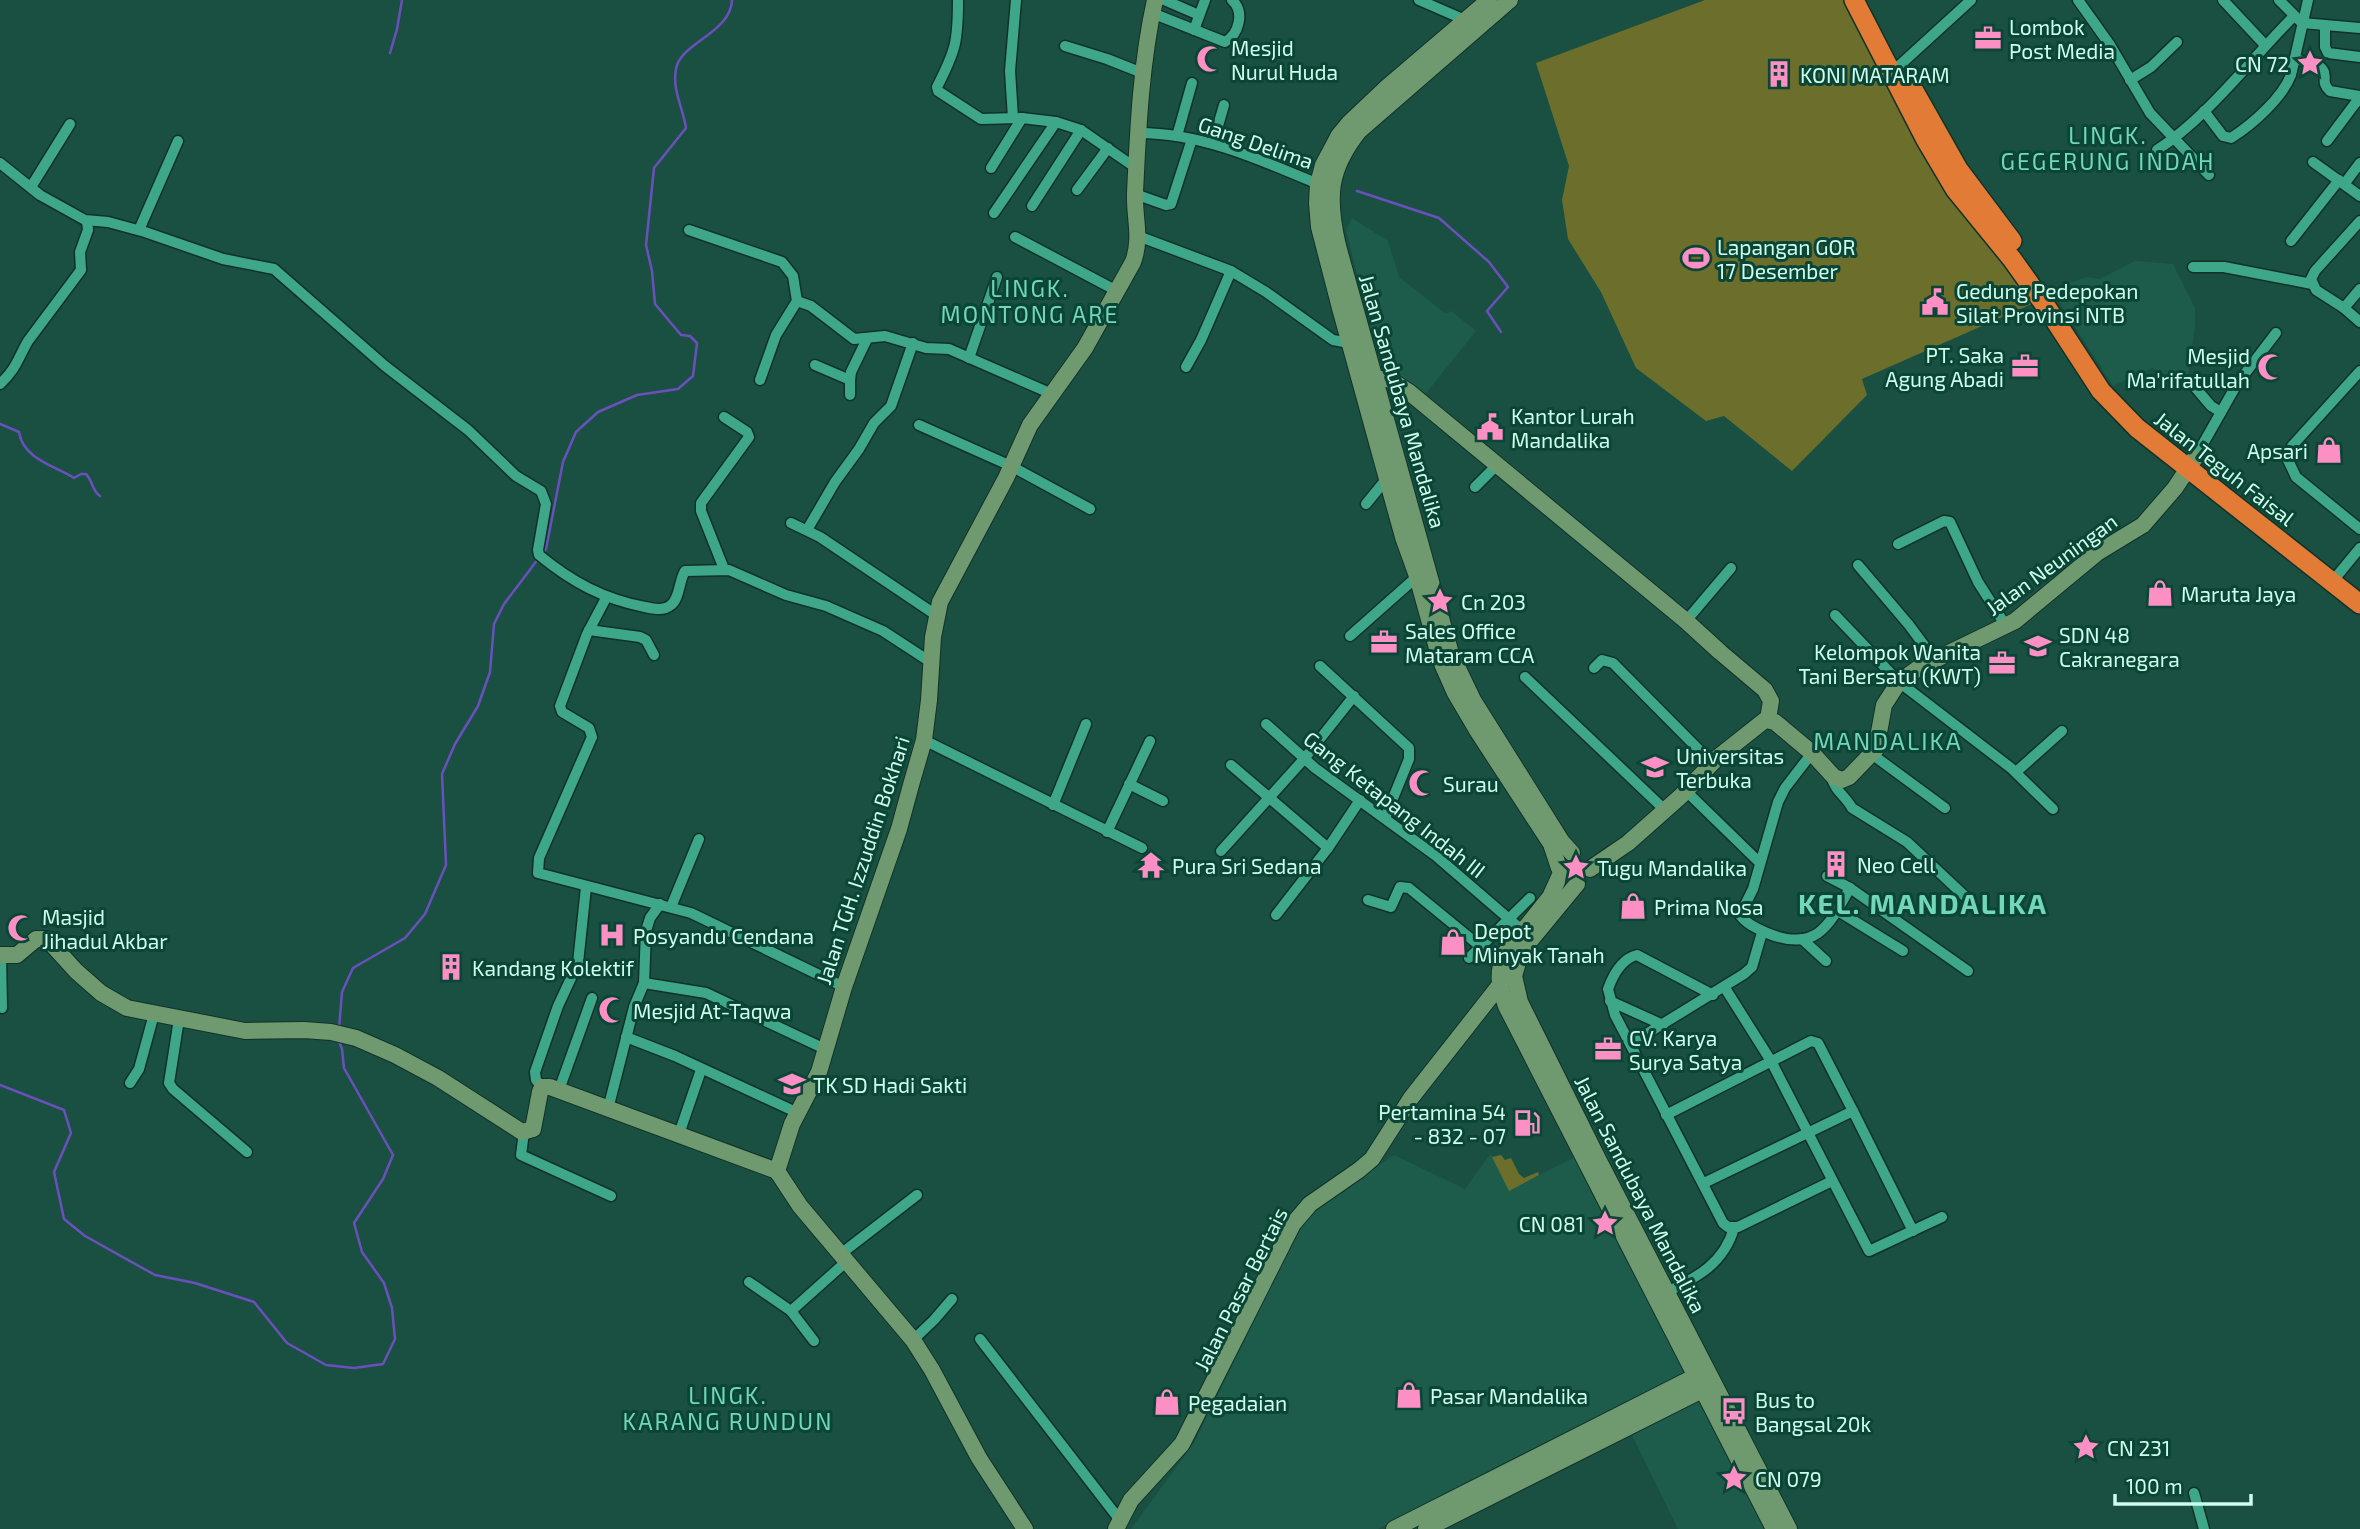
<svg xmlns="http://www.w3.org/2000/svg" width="2360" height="1529" font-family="'Exo 2',sans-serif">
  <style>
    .built { fill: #1d5c4a }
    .green { fill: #6c6e2c }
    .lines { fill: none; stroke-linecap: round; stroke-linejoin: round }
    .stream { stroke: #6b50bd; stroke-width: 2.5 }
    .street-casing { stroke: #123229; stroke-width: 13 }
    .secondary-casing { stroke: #123229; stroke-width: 18 }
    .highway-casing { stroke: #123229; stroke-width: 22 }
    .street { stroke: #3ea789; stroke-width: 10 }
    .secondary { stroke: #6f9a70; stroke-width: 16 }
    .highway { stroke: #e27b36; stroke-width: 19 }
    .labels { text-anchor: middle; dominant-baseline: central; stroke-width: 6; stroke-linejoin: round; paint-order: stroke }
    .poi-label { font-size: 21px; fill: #cefdec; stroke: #0a4536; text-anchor: start }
    .street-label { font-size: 21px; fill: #cefdec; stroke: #0a4536 }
    .neighbourhood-label { font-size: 23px; letter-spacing: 2px; fill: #72d7b8; stroke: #0a4536 }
    .quarter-label { font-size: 24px; letter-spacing: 2px; fill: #72d7b8; stroke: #0a4536 }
    .district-label { font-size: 28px; font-weight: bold; letter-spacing: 2px; fill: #72d7b8; stroke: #0a4536 }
  </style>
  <rect width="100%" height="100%" fill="#195041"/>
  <g class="built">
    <polygon points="1352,218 1388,241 1399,277 1446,314 1451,311 1476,331 1423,397 1382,374 1346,230"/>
    <polygon points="2135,261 2173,264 2195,308 2195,326 2187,385 2152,368 2113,386 2050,288 2088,277 2100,279"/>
    <polygon points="1491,1153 1509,1190 1575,1157 1686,1376 1378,1529 1131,1529 1194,1443 1298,1232 1318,1206 1394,1155 1465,1189"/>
    <polygon points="1702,1400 1765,1529 1678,1529 1632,1435"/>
  </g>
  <g class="green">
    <polygon points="1705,0 1849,0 2034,303 1862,379 1867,395 1792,471 1724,416 1706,421 1636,368 1601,292 1568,239 1562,200 1569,166 1536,63"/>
    <polygon points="1501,1155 1505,1160 1511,1158 1519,1174 1524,1178 1538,1172 1539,1175 1509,1191 1492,1157"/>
  </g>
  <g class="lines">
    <g class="stream">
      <polyline points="390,53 397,29 402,0"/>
      <polyline points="1357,191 1439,218 1489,262 1508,287 1487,311 1501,332"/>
      <path d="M0,424L19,432C23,459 55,466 74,478L81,474H86C93,481 92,491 100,496"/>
      <path d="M542,554L546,549L563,462L576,432L598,412L637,395L678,389L693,376L697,343L690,336L681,335L655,304L652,271L646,245L654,168L686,128C683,108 672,90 676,69C680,43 731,33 732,0"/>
      <polyline points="339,1029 342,992 353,968 405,938 425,914 446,865 442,774 455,744 478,706 490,672 494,624 504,604 538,559"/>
      <polyline points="0,1085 64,1110 71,1133 54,1172 64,1219 85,1236 155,1275 195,1283 254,1302 287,1343 326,1365 354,1368 383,1364 395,1339 392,1308 384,1283 362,1252 354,1223 383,1179 393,1155 344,1068 342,1049 338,1039"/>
    </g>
    <defs>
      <g id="street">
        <path d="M958,0C958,41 956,50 937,87L938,91L981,119L1022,118L1056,122L1081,130L1136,168"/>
        <polyline points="1164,0 1199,15"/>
        <polyline points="1419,0 1465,20"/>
        <polyline points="2078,0 2110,45 2150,113 2209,175"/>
        <polyline points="2223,0 2265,45"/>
        <polyline points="2279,0 2302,23 2360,28"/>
        <path d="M1152,13L1225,42C1239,34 1245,12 1232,0"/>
        <polyline points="2325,26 2325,47 2328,53 2360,57"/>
        <polyline points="1194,30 1205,0"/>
        <polyline points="1065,46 1107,59 1145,74"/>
        <path d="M2296,59C2303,62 2319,63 2323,70C2328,77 2320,82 2330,91L2360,96"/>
        <polyline points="1890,71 1901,64 1971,0"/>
        <polyline points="2130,80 2151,67 2177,42"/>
        <path d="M2204,111L2223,136L2231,138C2253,124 2282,98 2291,75L2308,0"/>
        <polyline points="1013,118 1010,71 1016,0"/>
        <path d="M1139,133C1202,133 1261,160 1318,184"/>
        <polyline points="1177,136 1192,83"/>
        <polyline points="2327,141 2360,97"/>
        <polyline points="1213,143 1224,105"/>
        <path d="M2157,150C2208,117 2251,59 2294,16"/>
        <polyline points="2313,162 2360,196"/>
        <path d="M0,163L40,195L85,220L108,222L145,232L223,259L274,269L385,366L468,430L516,476L541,491L546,504L538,550L539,555C572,582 603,599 645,607C654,609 664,611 671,605C680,598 679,580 685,571L729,570L786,595L826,606L883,631L932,663"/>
        <polyline points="991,168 1022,118"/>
        <polyline points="2345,183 2360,163"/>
        <polyline points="31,187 70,124"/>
        <polyline points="1077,190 1108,148"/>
        <polyline points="1135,194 1166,205 1171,204 1192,139"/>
        <polyline points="1032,206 1081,130"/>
        <polyline points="994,213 1056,122"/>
        <polyline points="2360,221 2315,271 2311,279 2316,290 2344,308 2360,322"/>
        <polyline points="139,230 178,141"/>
        <polyline points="689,230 782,262 793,276 797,301 811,306 854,339 885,336 926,348 949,349 1052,394"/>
        <polyline points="1138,236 1231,271 1266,292 1333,340 1349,343"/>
        <polyline points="1015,237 1117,291"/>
        <polyline points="2291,241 2339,180"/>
        <polyline points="2193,267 2224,267 2312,284"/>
        <polyline points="2344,308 2360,289"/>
        <polyline points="969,358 997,277"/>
        <polyline points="815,365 850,380 851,372 867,339"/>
        <polyline points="1186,367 1201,340 1231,271"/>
        <polyline points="2360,371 2292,446 2288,460 2296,477 2360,529"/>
        <polyline points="760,380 776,335 797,301"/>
        <polyline points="850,380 850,395"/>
        <path d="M0,384C17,368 17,360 28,341L81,270L80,252L88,230L87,221"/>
        <polyline points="2194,386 2211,406 2221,412"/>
        <polyline points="919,425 1011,466 1090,509"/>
        <polyline points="2195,458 2237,384 2276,333"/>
        <polyline points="1475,487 1498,464"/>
        <polyline points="1366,504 1388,477"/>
        <polyline points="791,523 820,537 936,615"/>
        <polyline points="807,530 835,482 859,449 874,423 891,406 913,343"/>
        <polyline points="1898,544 1944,521 1950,522 1978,582 2006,626"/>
        <polyline points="1858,565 1909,625 1935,660"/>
        <polyline points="724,569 701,511 701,503 749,437 747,432 724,417"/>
        <polyline points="2332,582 2360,548"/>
        <polyline points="606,598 587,634 560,706 562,712 589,728 592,737 539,858 538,873 691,913 844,987"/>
        <polyline points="1835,615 1899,682 2011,768 2053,809"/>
        <polyline points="1686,621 1731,568"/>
        <polyline points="589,630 640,637 646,640 654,655"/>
        <polyline points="1350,636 1420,574"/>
        <polyline points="1320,666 1409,748 1409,759 1385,818"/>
        <polyline points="1594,668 1602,660 1613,663 1712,763"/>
        <polyline points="1525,677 1665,810"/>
        <polyline points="1266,724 1315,768 1436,856 1523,931"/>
        <polyline points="924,740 1142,848"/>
        <path d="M1812,753L1785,788L1778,802L1753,889L1740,915C1746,924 1758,929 1767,933C1816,953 1829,926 1850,888"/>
        <polyline points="1873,755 1945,808"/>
        <polyline points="1231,765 1328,848"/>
        <polyline points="2016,772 2062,731"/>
        <path d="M1831,775C1835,792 1844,794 1852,808L1907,842L1971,902"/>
        <polyline points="1129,784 1163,801"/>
        <polyline points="1686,791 1760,863"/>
        <polyline points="1053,805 1086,724"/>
        <polyline points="1107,832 1150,741"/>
        <polyline points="1221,851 1304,759 1354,696"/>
        <polyline points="1827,876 1850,888 1968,971"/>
        <polyline points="1368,900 1391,907 1400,887 1409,888 1481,947 1502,960"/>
        <polyline points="671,907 699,839"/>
        <polyline points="1838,911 1903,951"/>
        <polyline points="1276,915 1328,848 1360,800"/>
        <polyline points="1802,939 1826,961"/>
        <polyline points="1,956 2,1008"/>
        <polyline points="1469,958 1530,898"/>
        <polyline points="644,983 706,993 825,1049"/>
        <polyline points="1725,988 1771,1061 1869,1251 1942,1217"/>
        <path d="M1713,995L1637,955C1621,959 1613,975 1608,989L1615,1015L1723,1223L1728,1227H1738L1832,1181"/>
        <polyline points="1610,1001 1663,1025"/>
        <polyline points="179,1019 169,1083 173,1089 247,1152"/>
        <polyline points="626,1037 675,1056 798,1113"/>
        <polyline points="1630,1044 1744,974 1752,967 1761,936"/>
        <polyline points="130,1083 139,1069 154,1014"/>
        <polyline points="542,1087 536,1080 535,1072 558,1006 578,963 586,887"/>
        <polyline points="559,1090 592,998"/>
        <polyline points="608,1109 634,1007 644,983 646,931 650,918 660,904"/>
        <polyline points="1666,1115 1811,1041 1818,1043 1853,1111"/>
        <polyline points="524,1132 521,1155 611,1196"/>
        <polyline points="679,1134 701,1070"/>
        <polyline points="1704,1183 1853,1111 1913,1231"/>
        <polyline points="842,1253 917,1195"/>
        <polyline points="749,1282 791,1311"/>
        <path d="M1667,1292C1698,1277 1724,1263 1734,1228"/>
        <polyline points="980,1339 1119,1519"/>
        <polyline points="913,1340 934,1320 952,1299"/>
        <polyline points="814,1341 791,1311 847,1261"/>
        <polyline points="2194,1493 2204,1529"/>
      </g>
      <g id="secondary">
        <polyline points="1489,0 1387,87 1349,123 1339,135 1323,165 1318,184 1317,203 1319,227 1340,308 1403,537 1417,576 1440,659 1455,693 1478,732 1551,844 1559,868"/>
        <path d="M1510,0L1359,131C1328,170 1327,198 1338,246L1451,654L1473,700L1562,842L1572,853"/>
        <polyline points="1375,379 1389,379 1409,392 1686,621 1720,652 1765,690 1771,701 1768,719"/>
        <polyline points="1590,869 1628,843 1681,796 1717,758 1765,720 1775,722 1812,753 1834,777 1842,780 1849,777 1876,749 1884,705 1899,682 1920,667 2015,621 2097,553 2143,525 2175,488 2195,458"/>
        <path d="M1560,875L1550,897L1506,952C1496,971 1499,987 1506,1006L1774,1529"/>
        <polyline points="1577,884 1521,952 1514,976 1520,1002 1597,1157 1789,1529"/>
        <polyline points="0,955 17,955 36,939 47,939 76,971 101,993 127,1008 245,1031 304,1030 331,1032 356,1038 395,1055 438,1078 522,1132 533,1129 540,1092 542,1087 550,1087 777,1171"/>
        <path d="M1025,1529L979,1458L932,1370L913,1340L800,1206L777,1171L792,1124L819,1072L844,987L899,829L911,785L924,740L929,700L933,637L940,602L1006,478L1030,425L1085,348L1133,262C1142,238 1134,217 1135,193C1138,129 1141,62 1155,0"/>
        <polyline points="1116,1529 1131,1500 1182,1444 1293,1224 1310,1204 1359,1170 1372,1159 1411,1098 1499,986"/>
        <polyline points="1394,1529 1704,1372"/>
        <polyline points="1426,1529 1710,1386"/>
      </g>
      <g id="highway">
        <polyline points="1854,0 1926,140 1955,189 2012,259 2047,308 2101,391 2137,428 2360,604"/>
        <polyline points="1914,91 1958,169 2012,241"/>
      </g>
    </defs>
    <use href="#street" class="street-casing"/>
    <use href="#secondary" class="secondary-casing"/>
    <use href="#highway" class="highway-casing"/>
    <use href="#street" class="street"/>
    <use href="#secondary" class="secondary"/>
    <use href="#highway" class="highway"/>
  </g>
  <defs>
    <symbol id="office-bare" viewBox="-9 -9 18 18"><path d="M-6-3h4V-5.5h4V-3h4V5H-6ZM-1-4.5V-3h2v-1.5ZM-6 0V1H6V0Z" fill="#fc8fc3" stroke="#0a4536" stroke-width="2.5" paint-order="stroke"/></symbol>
    <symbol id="mosque-bare" viewBox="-9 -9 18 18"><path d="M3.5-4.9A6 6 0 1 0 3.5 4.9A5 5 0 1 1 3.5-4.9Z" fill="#fc8fc3" stroke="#0a4536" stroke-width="2.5" paint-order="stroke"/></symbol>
    <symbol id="sight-bare" viewBox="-9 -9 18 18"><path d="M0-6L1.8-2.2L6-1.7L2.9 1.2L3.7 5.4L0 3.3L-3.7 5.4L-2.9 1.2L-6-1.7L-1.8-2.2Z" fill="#fc8fc3" stroke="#0a4536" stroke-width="2.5" paint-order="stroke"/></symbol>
    <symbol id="building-bare" viewBox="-9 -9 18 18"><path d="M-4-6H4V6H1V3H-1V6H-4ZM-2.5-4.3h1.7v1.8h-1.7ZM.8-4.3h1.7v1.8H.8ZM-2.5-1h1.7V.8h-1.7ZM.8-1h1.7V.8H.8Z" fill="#fc8fc3" stroke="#0a4536" stroke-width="2.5" paint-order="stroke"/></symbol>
    <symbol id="stadium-bare" viewBox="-9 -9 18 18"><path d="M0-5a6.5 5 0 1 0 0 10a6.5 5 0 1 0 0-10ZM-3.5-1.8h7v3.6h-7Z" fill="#fc8fc3" stroke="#0a4536" stroke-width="2.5" paint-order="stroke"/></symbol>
    <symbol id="civic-bare" viewBox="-9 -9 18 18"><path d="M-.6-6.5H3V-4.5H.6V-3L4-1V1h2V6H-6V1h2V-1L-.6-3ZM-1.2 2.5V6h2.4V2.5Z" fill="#fc8fc3" stroke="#0a4536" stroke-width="2.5" paint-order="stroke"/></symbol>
    <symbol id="shop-bare" viewBox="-9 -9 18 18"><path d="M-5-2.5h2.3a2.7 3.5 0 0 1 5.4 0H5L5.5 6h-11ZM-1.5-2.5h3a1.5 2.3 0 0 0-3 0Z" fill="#fc8fc3" stroke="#0a4536" stroke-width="2.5" paint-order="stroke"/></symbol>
    <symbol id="school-bare" viewBox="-9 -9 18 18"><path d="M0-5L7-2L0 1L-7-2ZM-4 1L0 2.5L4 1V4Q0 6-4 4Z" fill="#fc8fc3" stroke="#0a4536" stroke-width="2.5" paint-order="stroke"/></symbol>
    <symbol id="university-bare" viewBox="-9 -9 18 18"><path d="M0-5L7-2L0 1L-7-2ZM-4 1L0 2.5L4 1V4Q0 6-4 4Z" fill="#fc8fc3" stroke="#0a4536" stroke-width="2.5" paint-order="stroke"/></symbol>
    <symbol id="temple-bare" viewBox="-9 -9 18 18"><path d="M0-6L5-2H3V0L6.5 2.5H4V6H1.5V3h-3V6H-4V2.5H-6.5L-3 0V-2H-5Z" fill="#fc8fc3" stroke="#0a4536" stroke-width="2.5" paint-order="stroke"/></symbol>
    <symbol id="hospital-bare" viewBox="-9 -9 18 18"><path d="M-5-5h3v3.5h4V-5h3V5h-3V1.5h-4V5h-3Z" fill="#fc8fc3" stroke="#0a4536" stroke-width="2.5" paint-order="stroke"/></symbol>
    <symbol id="fuel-bare" viewBox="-9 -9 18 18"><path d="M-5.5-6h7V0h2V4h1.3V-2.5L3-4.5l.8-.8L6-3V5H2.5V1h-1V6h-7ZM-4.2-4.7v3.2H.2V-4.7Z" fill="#fc8fc3" stroke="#0a4536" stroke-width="2.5" paint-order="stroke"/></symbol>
    <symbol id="bus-bare" viewBox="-9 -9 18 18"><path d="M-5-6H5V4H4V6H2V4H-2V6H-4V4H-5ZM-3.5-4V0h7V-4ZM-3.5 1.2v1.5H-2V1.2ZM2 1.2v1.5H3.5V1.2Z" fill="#fc8fc3" stroke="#0a4536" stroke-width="2.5" paint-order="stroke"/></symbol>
  </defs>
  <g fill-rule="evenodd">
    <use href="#office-bare" x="1969" y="19" width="38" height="38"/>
    <use href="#mosque-bare" x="1191" y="40" width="38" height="38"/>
    <use href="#sight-bare" x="2291" y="44" width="38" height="38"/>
    <use href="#building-bare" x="1760" y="55" width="38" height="38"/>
    <use href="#stadium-bare" x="1677" y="239" width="38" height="38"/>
    <use href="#civic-bare" x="1916" y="283" width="38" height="38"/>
    <use href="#office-bare" x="2006" y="347" width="38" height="38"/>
    <use href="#mosque-bare" x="2252" y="348" width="38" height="38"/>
    <use href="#civic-bare" x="1471" y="408" width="38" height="38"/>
    <use href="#shop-bare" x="2310" y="431" width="38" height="38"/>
    <use href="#shop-bare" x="2141" y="574" width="38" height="38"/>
    <use href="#sight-bare" x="1421" y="582" width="38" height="38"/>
    <use href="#office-bare" x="1365" y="623" width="38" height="38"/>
    <use href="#school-bare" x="2019" y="627" width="38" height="38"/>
    <use href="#office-bare" x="1983" y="644" width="38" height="38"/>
    <use href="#university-bare" x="1636" y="748" width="38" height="38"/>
    <use href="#mosque-bare" x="1403" y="764" width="38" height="38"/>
    <use href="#building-bare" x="1817" y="845" width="38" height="38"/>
    <use href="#temple-bare" x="1132" y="846" width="38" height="38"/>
    <use href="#sight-bare" x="1557" y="848" width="38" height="38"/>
    <use href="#shop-bare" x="1614" y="887" width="38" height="38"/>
    <use href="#mosque-bare" x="2" y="909" width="38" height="38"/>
    <use href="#hospital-bare" x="593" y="916" width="38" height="38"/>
    <use href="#shop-bare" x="1434" y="923" width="38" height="38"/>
    <use href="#building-bare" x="432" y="948" width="38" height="38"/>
    <use href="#mosque-bare" x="593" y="991" width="38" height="38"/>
    <use href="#office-bare" x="1589" y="1030" width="38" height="38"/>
    <use href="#school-bare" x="773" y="1065" width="38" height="38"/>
    <use href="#fuel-bare" x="1508" y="1104" width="38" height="38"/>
    <use href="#sight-bare" x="1586" y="1204" width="38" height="38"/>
    <use href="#shop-bare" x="1390" y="1376" width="38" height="38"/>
    <use href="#shop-bare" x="1148" y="1383" width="38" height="38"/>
    <use href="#bus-bare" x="1715" y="1392" width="38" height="38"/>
    <use href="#sight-bare" x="2067" y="1428" width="38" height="38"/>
    <use href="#sight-bare" x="1715" y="1459" width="38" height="38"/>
  </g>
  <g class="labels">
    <g class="poi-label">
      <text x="2009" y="26">Lombok<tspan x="2009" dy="24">Post Media</tspan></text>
      <text x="1231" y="47">Mesjid<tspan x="1231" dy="24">Nurul Huda</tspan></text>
      <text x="2289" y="63" text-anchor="end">CN 72</text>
      <text x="1800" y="74">KONI MATARAM</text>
      <text x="1717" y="246">Lapangan GOR<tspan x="1717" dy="24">17 Desember</tspan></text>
      <text x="1956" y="290">Gedung Pedepokan<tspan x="1956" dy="24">Silat Provinsi NTB</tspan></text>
      <text x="2004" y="354" text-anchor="end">PT. Saka<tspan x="2004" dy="24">Agung Abadi</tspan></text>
      <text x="2250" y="355" text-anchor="end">Mesjid<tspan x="2250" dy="24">Ma'rifatullah</tspan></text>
      <text x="1511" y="415">Kantor Lurah<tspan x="1511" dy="24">Mandalika</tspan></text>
      <text x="2308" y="450" text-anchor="end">Apsari</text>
      <text x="2181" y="593">Maruta Jaya</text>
      <text x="1461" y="601">Cn 203</text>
      <text x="1405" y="630">Sales Office<tspan x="1405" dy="24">Mataram CCA</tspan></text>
      <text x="2059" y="634">SDN 48<tspan x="2059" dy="24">Cakranegara</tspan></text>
      <text x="1981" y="651" text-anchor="end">Kelompok Wanita<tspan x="1981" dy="24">Tani Bersatu (KWT)</tspan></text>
      <text x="1676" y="755">Universitas<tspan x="1676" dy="24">Terbuka</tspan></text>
      <text x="1443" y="783">Surau</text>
      <text x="1857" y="864">Neo Cell</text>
      <text x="1172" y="865">Pura Sri Sedana</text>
      <text x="1597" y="867">Tugu Mandalika</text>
      <text x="1654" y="906">Prima Nosa</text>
      <text x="42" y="916">Masjid<tspan x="42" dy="24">Jihadul Akbar</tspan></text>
      <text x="1474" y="930">Depot<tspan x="1474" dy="24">Minyak Tanah</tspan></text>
      <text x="633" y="935">Posyandu Cendana</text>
      <text x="472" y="967">Kandang Kolektif</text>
      <text x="633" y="1010">Mesjid At-Taqwa</text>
      <text x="1629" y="1037">CV. Karya<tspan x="1629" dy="24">Surya Satya</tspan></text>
      <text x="813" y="1084">TK SD Hadi Sakti</text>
      <text x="1506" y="1111" text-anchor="end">Pertamina 54<tspan x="1506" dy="24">- 832 - 07</tspan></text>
      <text x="1584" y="1223" text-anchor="end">CN 081</text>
      <text x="1430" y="1395">Pasar Mandalika</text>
      <text x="1755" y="1399">Bus to<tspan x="1755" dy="24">Bangsal 20k</tspan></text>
      <text x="1188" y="1402">Pegadaian</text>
      <text x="2107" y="1447">CN 231</text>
      <text x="1755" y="1478">CN 079</text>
    </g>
    <g class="street-label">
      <text transform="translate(1256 142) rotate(19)">Gang Delima</text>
      <text transform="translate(1403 401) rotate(74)">Jalan Sandubaya Mandalika</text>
      <text transform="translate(2225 468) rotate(38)">Jalan Teguh Faisal</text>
      <text transform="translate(2051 564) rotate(-36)">Jalan Neuningan</text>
      <text transform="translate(1395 804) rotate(38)">Gang Ketapang Indah III</text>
      <text transform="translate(862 860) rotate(-72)">Jalan TGH. Izzuddin Bokhari</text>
      <text transform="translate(1641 1194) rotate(63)">Jalan Sandubaya Mandalika</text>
      <text transform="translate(1240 1289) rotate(-63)">Jalan Pasar Bertais</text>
    </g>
    <g class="neighbourhood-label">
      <text x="2108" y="135">LINGK.<tspan x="2108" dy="26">GEGERUNG INDAH</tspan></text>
      <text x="1030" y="288">LINGK.<tspan x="1030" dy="26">MONTONG ARE</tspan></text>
      <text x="728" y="1395">LINGK.<tspan x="728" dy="26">KARANG RUNDUN</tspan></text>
    </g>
    <g class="quarter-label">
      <text x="1888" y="740">MANDALIKA</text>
    </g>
    <g class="district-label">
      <text x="1923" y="903">KEL. MANDALIKA</text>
    </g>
  </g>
  <path d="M2115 1494v10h136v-10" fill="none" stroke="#cefdec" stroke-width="3.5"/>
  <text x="2126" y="1494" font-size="21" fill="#cefdec" stroke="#0a4536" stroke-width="5" paint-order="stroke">100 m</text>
</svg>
